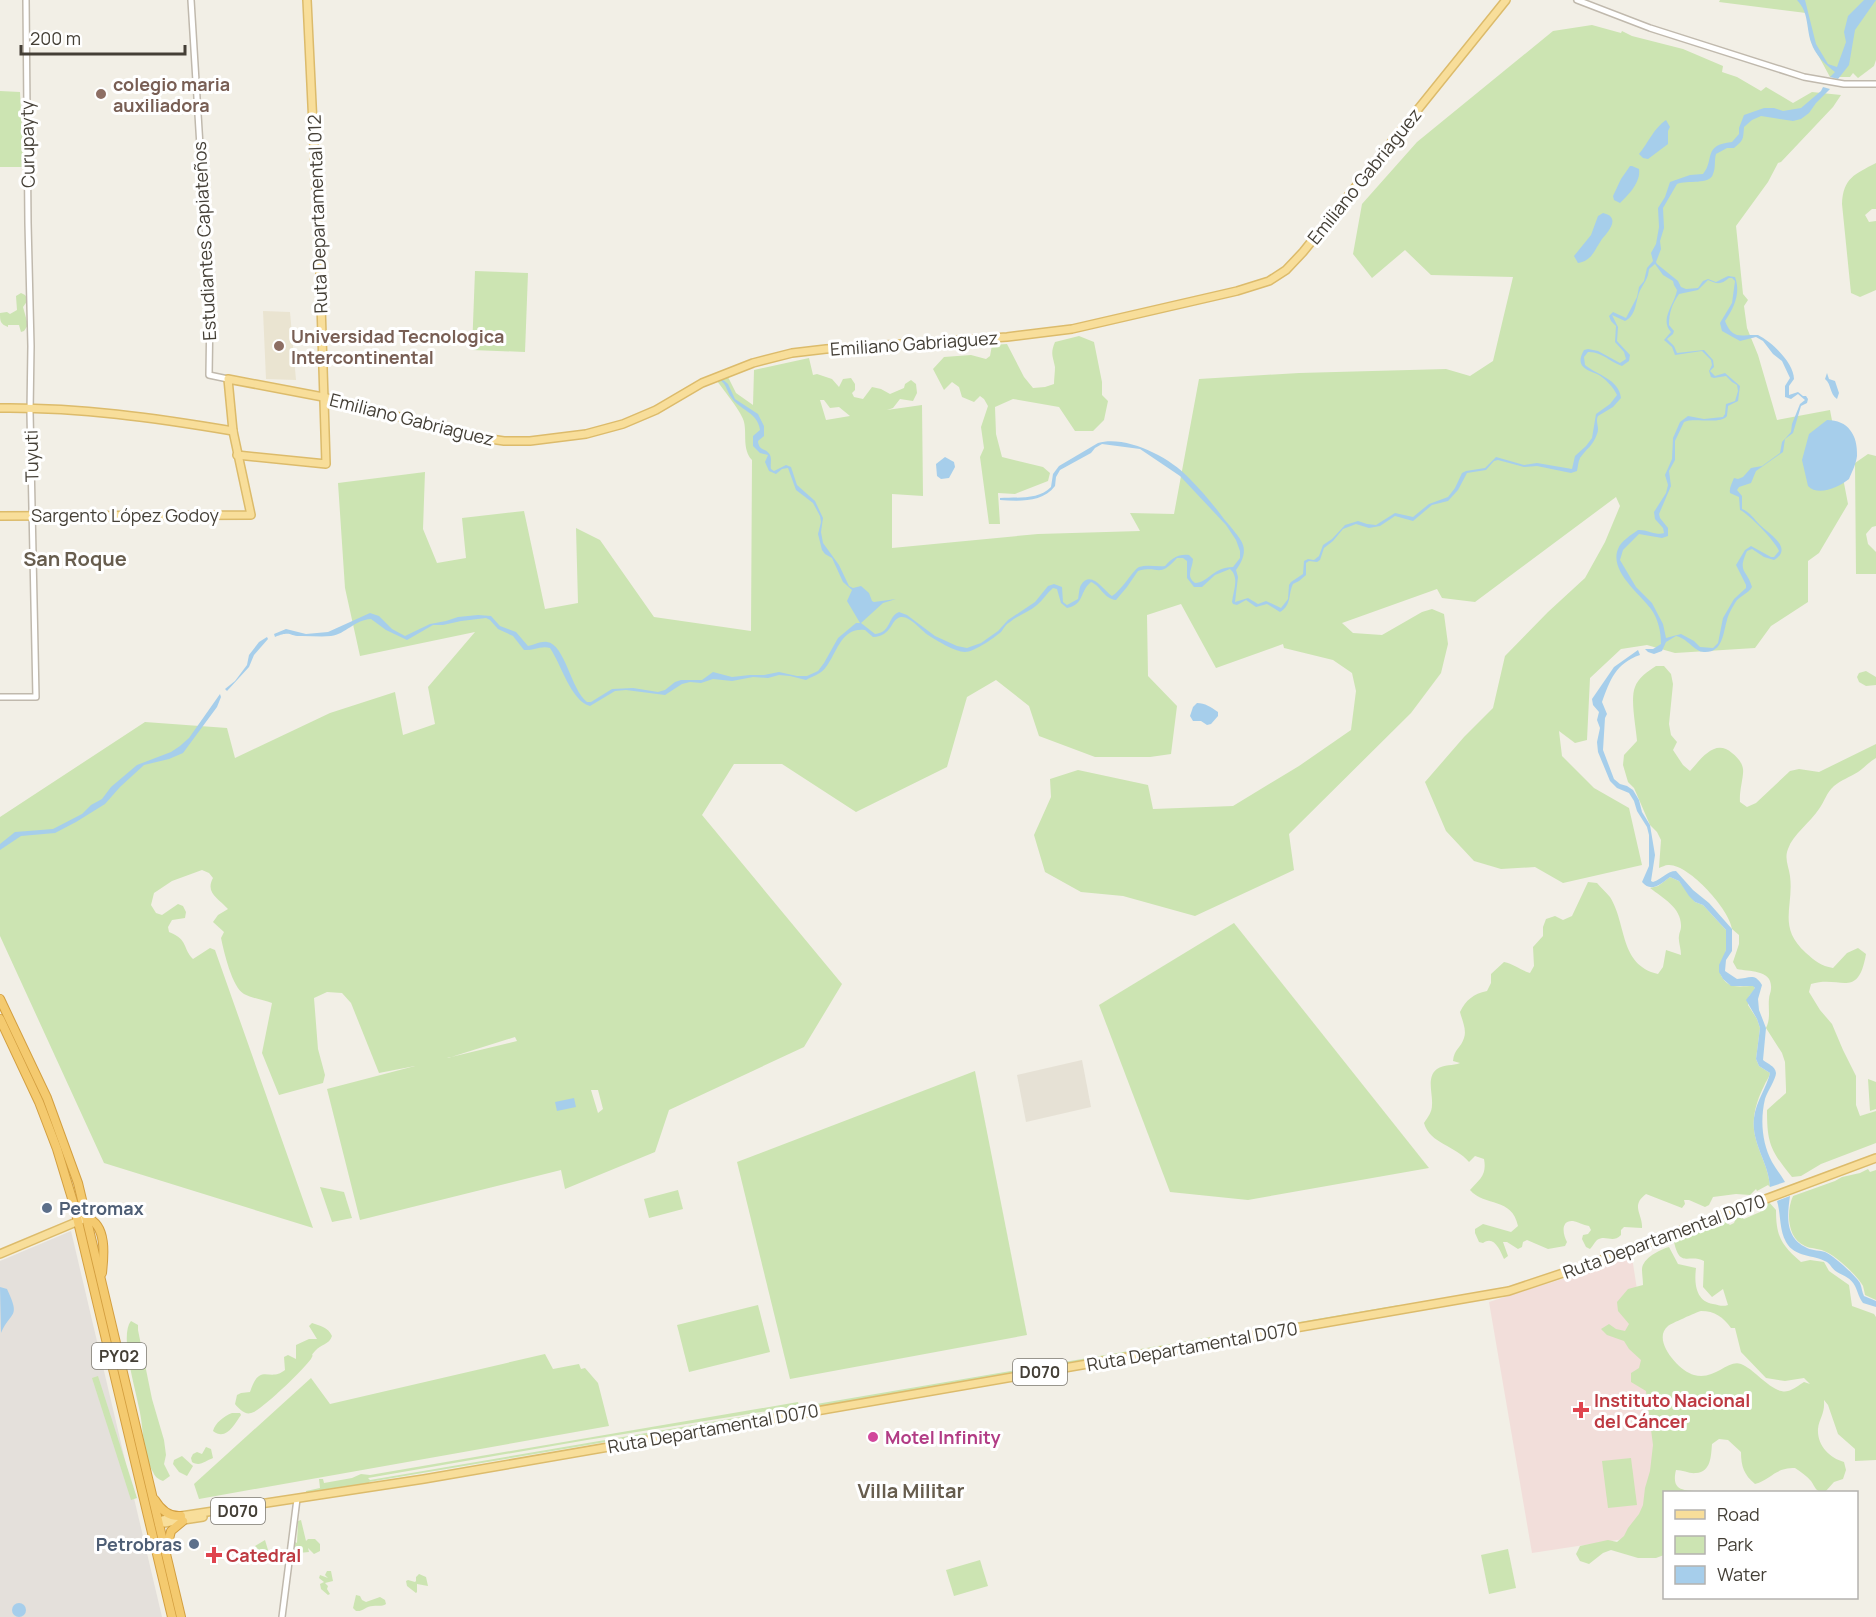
<svg xmlns="http://www.w3.org/2000/svg" width="1876" height="1617" font-family="Manrope,sans-serif">
  <style>
    .residential { fill: #e6e1d5 }
    .industrial { fill: #e4e0db }
    .education { fill: #eae4d1 }
    .medical { fill: #f2deda }
    .green { fill: #cce4b2; fill-rule: evenodd }
    .water { fill: #a6ceeb; fill-rule: evenodd }
    .lines { fill: none; stroke-linecap: round; stroke-linejoin: round }
    .minor-casing { stroke: #c0b9ad; stroke-width: 8 }
    .major-casing { stroke: #dcbb6b; stroke-width: 10 }
    .highway-casing { stroke: #d39f40; stroke-width: 10 }
    .minor { stroke: #fff; stroke-width: 5 }
    .major { stroke: #f8de9a; stroke-width: 7 }
    .highway { stroke: #f4ca6f; stroke-width: 8 }
    .education-dot { fill: #8d6e63; stroke: #fff; stroke-width: 2 }
    .service-dot { fill: #5c6f8a; stroke: #fff; stroke-width: 2 }
    .health-dot { fill: #e0444e; stroke: #fff; stroke-width: 2 }
    .hotel-dot { fill: #d1479c; stroke: #fff; stroke-width: 2 }
    .labels { text-anchor: middle; dominant-baseline: central; stroke-width: 6; stroke-linejoin: round; paint-order: stroke }
    .shield { fill: #fff; stroke: #7c7972; stroke-width: 1.5 }
    .shield-label { font-size: 16px; font-weight: bold; fill: #443f36 }
    .education-label { font-size: 18px; font-weight: bold; fill: #785e54; stroke: #fff; text-anchor: start }
    .street-label { font-size: 18px; fill: #443f36; stroke: #fff }
    .service-label { font-size: 18px; font-weight: bold; fill: #4e5e75; stroke: #fff; text-anchor: start }
    .health-label { font-size: 18px; font-weight: bold; fill: #be3a42; stroke: #fff; text-anchor: start }
    .hotel-label { font-size: 18px; font-weight: bold; fill: #b23c85; stroke: #fff; text-anchor: start }
    .neighbourhood-label { font-size: 20px; font-weight: bold; fill: #675d4e; stroke: #fff }
  </style>
  <rect width="100%" height="100%" fill="#f2efe6"/>
  <polygon class="residential" points="1082,1060 1091,1107 1026,1122 1017,1075"/>
  <polygon class="industrial" points="71,1231 162,1617 0,1617 0,1261"/>
  <polygon class="education" points="263,311 290,312 296,380 266,379"/>
  <polygon class="medical" points="1632,1257 1663,1459 1637,1537 1532,1553 1489,1302"/>
  <g class="green">
    <polygon points="1720,0 1876,0 1876,60 1874,66 1858,78 1853,73 1850,77 1830,77 1811,42 1806,13 1719,2"/>
    <path d="M1592,25L1621,33L1622,31L1632,36L1683,49L1723,66L1722,72L1737,77L1761,91L1766,87L1793,103L1812,92L1841,95L1833,107L1781,162L1778,163L1768,182L1736,226L1743,294L1748,300L1744,306L1747,328L1758,355L1777,420L1830,410L1848,504L1819,553L1808,561V602L1771,626L1755,648L1675,653L1647,645L1621,649L1590,678L1587,740L1575,743L1559,731L1562,756L1594,788L1629,808L1642,865L1563,883L1535,867L1501,869L1474,861L1446,831L1425,782L1464,737L1493,708L1505,656L1548,612L1585,578L1605,542L1620,506L1616,497L1475,602L1442,598L1437,589L1342,623L1353,633L1382,635L1422,612L1432,609L1444,614L1448,644L1441,673L1411,713L1289,834L1294,870L1195,916L1123,896L1081,892L1045,872L1034,835L1051,797L1050,779L1078,770L1148,785L1153,809L1233,806L1299,766L1351,730L1356,691L1352,673L1333,660L1284,648L1283,644L1216,668L1181,604L1147,615L1148,676L1177,706L1171,754L1150,757H1095L1039,736L1029,706L996,680L967,697L947,767L856,812L782,764H734L702,815L842,984L804,1047L669,1110L655,1152L565,1189L561,1170L360,1220L327,1089L415,1066L379,1073L351,1003L342,993L327,992L314,998L318,1049L325,1075L323,1083L279,1095L262,1053L272,1003C263,1000 252,998 244,994C232,987 224,952 221,938L224,932L213,922L218,915L228,909C218,898 205,893 213,878L209,873L202,870L172,881L154,893L151,905L156,913L162,915L178,904L183,906L186,912L185,918L172,920L168,927L169,932C189,940 182,948 193,959L210,948L215,950L313,1228L104,1163L0,936V817L145,722L227,728L235,758L330,713L395,692L403,735L435,724L428,687L475,632L360,656L345,588L338,483L425,472L423,529L437,563L466,558L462,518L524,511L545,609L578,603L576,528L600,540L654,617L751,631L752,460C742,449 747,434 744,422C743,414 723,389 717,381L728,377L736,393L753,405L754,370L809,358L813,375L817,374L832,379L839,387L843,379L851,378L855,384V390L852,393L854,397L863,399L872,387L881,389L890,394L904,388L905,384L911,380L916,384L917,393L913,401L900,399L893,408L887,410L922,405L923,496L892,494V548L1038,534L1140,531L1130,513L1174,514L1199,379L1299,373L1446,369L1470,376L1493,361L1513,277L1431,275L1405,250L1372,278L1353,254L1362,204L1417,142L1553,31ZM820,400H824L830,408L839,407L850,416L826,420ZM515,1037L517,1041L447,1058H448ZM591,1090H598L603,1109L598,1113Z"/>
    <polygon points="0,91 20,92 24,167 0,167"/>
    <path d="M1876,163V209H1872L1865,215L1869,222L1876,221V290L1860,297L1851,293L1842,204C1843,178 1855,174 1876,163Z"/>
    <polygon points="475,271 528,273 525,352 472,350"/>
    <path d="M21,293L25,295L28,300L23,307L28,325L24,331L21,332L19,325H8V327C0,324 0,321 0,313L7,312L10,314L17,310L16,296Z"/>
    <path d="M1079,336L1094,342L1102,382V395L1108,401L1104,420L1093,431H1075L1059,407L1013,399L995,407L996,434L1002,457L1043,467L1050,473L1048,481L1015,494L998,493L1000,524H989L980,457L984,448L981,427L988,406L984,399L980,396L974,402L962,397L959,387L952,382L944,390L933,369L944,357L971,355L986,359L990,356L992,345L1007,344L1024,377L1033,388L1045,387L1054,384C1054,378 1055,373 1055,367C1053,356 1050,354 1055,342Z"/>
    <polygon points="1868,454 1876,456 1876,526 1872,527 1866,534 1868,544 1876,552 1876,574 1856,574 1855,463"/>
    <path d="M1656,666H1664L1671,674L1673,684L1669,724L1671,735L1677,742L1673,750L1683,765L1690,771C1701,759 1715,738 1732,753C1737,757 1742,762 1743,769C1744,776 1739,791 1740,802L1747,807L1756,803L1790,771L1799,769L1819,772L1876,744V758C1869,762 1864,768 1858,772C1850,777 1841,780 1834,786C1826,793 1825,801 1819,809C1810,823 1793,834 1788,849C1784,859 1789,867 1790,876C1794,907 1777,927 1806,953C1815,961 1821,966 1833,968L1847,953L1858,948L1866,954C1858,1000 1841,975 1811,984L1809,992L1820,1010L1832,1024L1843,1050L1856,1076V1105L1860,1116L1876,1111V1143L1821,1164L1801,1176L1792,1177C1771,1151 1767,1144 1767,1110L1786,1093V1089L1785,1062L1782,1053L1766,1028C1771,1018 1768,1009 1769,999C1769,995 1771,992 1771,989C1773,969 1749,972 1737,969L1733,962L1739,944V935L1732,929C1730,910 1688,863 1668,865C1665,865 1662,867 1659,868L1661,840L1657,832L1650,825L1634,788L1628,782L1623,765L1624,755L1637,741C1636,727 1630,699 1635,687C1638,678 1648,671 1656,666Z"/>
    <polygon points="1866,671 1876,677 1876,685 1866,686 1859,682 1857,677 1859,673"/>
    <path d="M1670,877L1679,881L1695,902L1703,905L1726,930V950L1720,973C1727,990 1738,986 1754,986L1755,989L1749,996L1748,1005L1757,1019L1760,1028L1756,1059L1759,1066L1770,1073C1769,1078 1766,1081 1764,1086C1759,1096 1755,1107 1754,1118C1751,1143 1769,1163 1770,1187L1768,1185L1757,1191L1756,1189L1750,1195L1736,1194L1713,1197L1709,1205L1705,1207L1689,1200H1684L1685,1204L1682,1208L1646,1194C1630,1206 1643,1214 1642,1228L1624,1227L1621,1230V1235C1612,1244 1606,1234 1597,1240C1594,1243 1593,1246 1590,1249L1586,1247L1582,1239L1583,1235L1588,1234L1591,1230L1589,1226C1583,1225 1578,1222 1573,1221C1560,1220 1563,1235 1567,1242L1565,1246L1548,1249L1527,1240L1523,1242L1522,1247L1518,1249L1507,1242H1503L1508,1256L1504,1259C1500,1250 1494,1235 1483,1243L1479,1242L1475,1233V1229L1483,1224L1511,1232L1518,1226C1512,1197 1485,1207 1470,1190C1480,1179 1487,1175 1484,1159L1475,1156L1469,1162C1455,1145 1430,1144 1424,1123C1428,1117 1432,1112 1432,1105C1433,1094 1426,1077 1437,1069C1444,1064 1453,1066 1460,1063L1453,1061C1454,1049 1461,1048 1464,1038C1467,1030 1462,1020 1460,1012C1466,1000 1473,994 1487,991L1491,983V974L1504,962C1514,964 1520,970 1530,973L1534,966L1533,947L1543,936V927L1546,919L1555,916L1563,920L1572,916L1588,882L1597,883C1601,888 1606,892 1610,897C1627,924 1619,965 1658,974L1663,967L1666,950L1681,955C1681,948 1678,941 1679,936C1679,933 1681,930 1681,927C1682,908 1663,898 1650,888L1658,886Z"/>
    <polygon points="1234,923 1429,1168 1248,1200 1170,1192 1099,1005"/>
    <polygon points="975,1071 1027,1335 790,1379 737,1162"/>
    <polygon points="1868,1079 1876,1082 1876,1109 1870,1111"/>
    <path d="M1868,1169L1870,1172L1876,1170V1300L1865,1295C1865,1294 1863,1286 1863,1286C1857,1275 1835,1255 1824,1251C1818,1248 1811,1249 1805,1246C1787,1239 1786,1211 1793,1196L1835,1181L1842,1177L1860,1173Z"/>
    <polygon points="320,1187 344,1192 352,1218 332,1222"/>
    <polygon points="678,1190 683,1209 649,1218 644,1199"/>
    <path d="M1768,1201L1776,1210C1776,1236 1781,1245 1801,1262L1810,1260L1824,1262L1829,1271L1849,1285L1852,1306L1874,1314L1876,1317V1460L1855,1461V1449L1838,1434L1828,1405L1824,1400C1825,1415 1819,1418 1818,1429C1817,1445 1829,1458 1844,1462L1846,1470L1843,1479L1834,1482L1825,1492C1815,1492 1816,1488 1811,1481C1807,1476 1801,1472 1795,1468C1774,1468 1772,1479 1755,1484C1744,1475 1741,1466 1741,1452L1728,1440L1719,1439L1712,1444C1711,1456 1711,1472 1696,1473C1690,1474 1683,1470 1676,1470C1670,1495 1689,1489 1704,1492H1664V1555L1656,1558H1638L1611,1550L1603,1553L1589,1564L1580,1561L1576,1554L1580,1546L1608,1540L1617,1542L1624,1536L1628,1528L1639,1514L1643,1505L1645,1488L1650,1471L1653,1445L1646,1391L1631,1382V1373L1639,1368L1641,1360L1629,1349L1624,1341L1607,1335L1601,1329L1609,1324L1616,1329L1625,1331L1629,1324L1618,1311L1617,1302L1628,1289L1643,1285C1643,1280 1642,1274 1642,1269C1643,1258 1659,1250 1669,1247L1678,1264L1696,1268C1694,1284 1696,1301 1713,1304C1719,1305 1722,1307 1728,1305L1723,1289L1712,1297L1703,1287L1704,1261C1689,1253 1680,1269 1674,1242L1685,1233L1693,1235L1692,1231C1703,1223 1714,1225 1724,1221L1730,1225L1734,1223L1736,1218L1741,1217L1744,1219L1760,1212V1205L1764,1202ZM1701,1311C1715,1311 1723,1317 1731,1328H1735L1741,1352L1766,1378L1785,1381L1804,1378L1810,1384L1804,1382C1799,1385 1793,1390 1788,1391C1773,1395 1755,1369 1741,1364C1728,1359 1714,1381 1694,1375C1679,1371 1651,1340 1668,1326C1670,1324 1697,1312 1701,1311Z"/>
    <polygon points="758,1305 770,1352 689,1372 677,1325"/>
    <polygon points="1399,1305 1399,1308 369,1482 369,1484 356,1486 355,1485 306,1493 306,1491 320,1488 319,1479 323,1479 324,1483 352,1478 361,1474 370,1475 798,1402 799,1406 587,1440 368,1478 370,1480"/>
    <path d="M131,1321L138,1325V1330L152,1399L164,1440L166,1455L164,1464L170,1476L163,1481C158,1479 155,1477 153,1472C142,1453 144,1429 139,1408C136,1390 119,1335 131,1321Z"/>
    <path d="M312,1323C320,1326 328,1327 332,1336C329,1345 321,1344 315,1351C309,1358 315,1352 311,1359C305,1368 260,1412 251,1413C245,1415 239,1409 235,1404L237,1395L241,1393L250,1392C260,1361 269,1383 285,1370L284,1357L288,1355L296,1359V1345L309,1339H317L309,1326Z"/>
    <polygon points="545,1354 553,1369 579,1364 581,1369 585,1368 598,1383 609,1426 199,1499 194,1484 311,1378 330,1404"/>
    <polygon points="98,1376 137,1498 131,1500 92,1378"/>
    <path d="M232,1413H240L241,1415C234,1425 226,1441 213,1431C215,1423 224,1416 232,1413Z"/>
    <path d="M206,1447L211,1449L213,1458C205,1461 200,1467 192,1462L191,1458L193,1454L197,1452L202,1454Z"/>
    <polygon points="182,1456 193,1466 187,1476 179,1472 173,1464 174,1460"/>
    <polygon points="1631,1458 1637,1505 1608,1508 1602,1461"/>
    <polygon points="301,1520 306,1541 308,1539 315,1539 320,1544 320,1551 314,1554 308,1548 309,1552 299,1553 298,1559 294,1562 292,1560 293,1541 297,1543 298,1521"/>
    <polygon points="265,1540 268,1550 266,1554 268,1557 263,1563 261,1564 255,1557 260,1551 255,1546"/>
    <polygon points="1508,1549 1516,1588 1489,1594 1481,1555"/>
    <polygon points="980,1560 988,1586 954,1596 946,1570"/>
    <polygon points="327,1571 331,1571 333,1581 325,1583 328,1586 327,1589 330,1594 328,1595 321,1589 320,1584 324,1582 319,1578 320,1575 328,1578 325,1575"/>
    <polygon points="419,1574 426,1577 428,1586 417,1584 417,1592 416,1593 407,1586 406,1581 408,1580 415,1582 416,1581 416,1577"/>
    <path d="M356,1595L360,1596L362,1600L366,1602L380,1597L385,1600L386,1604C381,1607 379,1605 373,1606C366,1606 363,1612 356,1611L353,1608Z"/>
  </g>
  <g class="water">
    <path d="M1797,0H1805L1816,44L1828,64L1837,67L1846,42L1844,32L1848,16L1864,0H1876L1855,30L1849,65L1838,79L1830,77L1835,72C1825,64 1815,55 1811,42C1806,26 1809,13 1797,0Z"/>
    <path d="M1823,87L1830,89L1816,103L1809,113L1801,119L1793,121L1761,116L1752,120L1744,127C1743,139 1744,140 1734,148H1727L1716,154C1714,161 1716,167 1713,174C1710,185 1687,180 1677,184L1663,208L1664,228L1660,241L1661,249L1656,262L1657,264L1678,281L1681,287L1686,289L1698,288L1703,281L1708,279L1716,282L1728,276L1735,277C1741,293 1734,308 1725,321C1733,341 1741,334 1758,335C1772,342 1794,363 1794,379L1789,386V395L1798,392L1803,396H1806L1808,399L1807,403L1801,406L1793,433L1785,439L1783,452L1756,471L1751,483L1739,487L1737,490L1742,496V509C1750,512 1754,519 1760,525C1769,534 1794,548 1774,560L1764,557L1752,549L1747,551C1737,573 1747,569 1752,587C1748,594 1739,596 1735,603C1732,608 1728,615 1727,620C1723,633 1723,653 1704,652C1695,652 1687,638 1676,636L1666,642L1662,651L1654,654L1648,652L1645,649H1653L1661,644C1661,631 1658,619 1651,609C1640,594 1609,571 1618,549C1621,541 1631,535 1638,530C1646,529 1657,536 1664,533L1663,528L1655,519L1654,512L1666,493L1668,485L1665,475L1672,459L1673,438L1680,422L1688,416L1704,419L1723,417L1725,414L1726,404L1735,401L1738,391L1737,385L1732,382L1726,376L1714,378L1711,377L1709,371L1712,365L1711,360L1702,351L1675,355L1672,347L1664,340L1671,332C1659,319 1675,304 1677,290L1674,285L1673,281L1663,275L1655,264L1649,269C1648,278 1646,280 1642,287C1635,297 1638,315 1625,321L1612,315L1618,327L1617,341L1630,355L1629,361L1622,366C1610,362 1601,351 1588,352L1584,357L1585,365C1597,375 1619,379 1621,398L1613,407L1598,416C1595,423 1600,427 1597,434C1593,446 1586,449 1580,458C1578,462 1578,467 1577,471L1571,473L1537,466L1524,467L1498,460L1494,461L1486,470L1467,473L1458,490L1448,501L1432,505L1413,521L1395,516L1380,526L1369,528L1356,524L1343,529L1333,541L1324,548L1320,560L1317,562L1309,561L1306,563V575L1299,581L1293,584C1288,594 1292,605 1280,612L1267,604L1256,607L1246,600L1237,605L1233,604L1232,602C1233,591 1240,578 1230,569L1215,575L1202,587H1194L1187,578V561L1183,558H1177C1158,579 1160,565 1138,571L1127,587L1116,600C1104,599 1101,586 1091,582C1079,592 1085,604 1067,608L1061,603L1057,589L1053,588C1047,593 1043,600 1037,605C1029,612 1018,615 1010,622C1006,624 1004,628 1001,632C994,638 974,652 965,652C955,652 936,640 928,635C921,630 910,616 901,617C890,619 893,636 873,637L865,630C841,627 837,653 826,667C821,674 813,676 806,680L790,676L779,675L768,678L753,677L732,681L713,679L701,683L690,682L682,684L665,695L626,690L615,691L590,706C571,701 561,664 550,648C541,645 533,651 524,650L513,636L498,629L490,620L486,618L461,621L443,625H433L407,640L386,630L371,619C354,620 346,634 331,636C322,637 312,636 302,636C289,637 292,630 275,637L274,634L286,629L306,634L328,632L370,613L379,616L392,629L405,636L430,624L446,621L458,617L478,615L491,616L500,626L516,632L528,646C534,645 541,641 547,642C565,644 571,690 587,702H591L612,689L633,688L658,692L665,690L675,682L681,680H702L713,672L732,677L750,675H764L779,672L797,676H807L818,671L824,663L838,638L856,623H860L847,601L852,590L843,582L832,558L825,554L822,550L818,534L821,522L820,516L813,503L796,490L788,468L782,469L776,474L769,471L765,462L768,455L760,453L753,446V436L760,430C758,412 739,410 731,397C726,390 727,385 720,380L722,379L728,384L735,399L758,414L764,426V436L758,441C759,452 766,447 770,455C772,459 770,465 771,469L774,471L786,465L791,467L797,485L815,501L823,518L821,532L823,543L839,565L849,586L853,588L861,586L869,593L872,601L874,602L896,599L883,603L861,623L875,634C892,632 887,617 899,612L907,615L935,636L957,646L967,648L981,643L998,631L1008,620L1035,602L1048,586L1054,584L1062,587L1063,602L1067,605L1078,599C1079,595 1079,588 1081,585C1091,569 1104,591 1112,596C1122,590 1133,570 1139,567C1148,564 1156,567 1165,566C1173,558 1177,554 1189,555L1193,559C1193,568 1185,576 1195,583C1208,583 1213,567 1233,567L1240,558V551L1236,540L1226,525L1180,476L1140,449L1102,444L1095,448L1091,453L1060,470L1056,477L1055,486C1042,503 1019,501 1000,500V498C1017,497 1039,500 1051,487L1053,474L1059,466L1098,443C1126,435 1169,457 1188,477C1201,490 1213,504 1224,519C1229,525 1241,538 1243,545C1246,554 1241,563 1236,570L1238,577L1235,602L1248,598L1258,604L1266,601L1281,608L1288,599L1289,585L1291,582L1303,574L1304,561L1308,559L1314,560L1319,556L1323,545L1332,539L1345,525L1358,521L1367,524L1376,525L1395,513L1413,517L1429,504L1448,497L1455,488L1462,473L1466,471L1485,468L1496,457L1524,465L1537,463L1572,469L1575,456L1586,446L1592,438L1596,414L1610,404L1617,395C1614,388 1605,378 1597,374C1585,369 1575,366 1584,350L1588,349L1598,351L1620,363L1626,359L1624,352L1615,342L1616,326L1611,321L1609,316L1613,312L1626,318L1637,297L1639,287L1644,281L1647,268L1653,261L1651,253L1656,244L1659,227L1658,208L1665,197L1670,182L1690,175L1703,174C1715,160 1702,145 1732,142L1739,134V128L1744,115L1764,108H1774L1783,111L1801,108L1821,91ZM1729,278H1732L1735,281L1732,303L1720,323L1722,331L1740,341L1756,337L1763,341L1773,354L1782,361L1790,378L1785,386V397L1791,399L1798,394L1805,400L1800,404L1792,424L1791,432L1782,442L1780,453L1762,466L1751,468L1743,477L1738,479L1734,478C1732,483 1729,488 1730,493L1739,497L1740,510C1748,513 1776,542 1779,551L1774,557H1771L1751,546L1745,550L1736,565L1746,585V588L1734,599L1723,618L1718,643L1713,648L1700,647L1694,641L1681,634L1666,638L1663,624L1652,603L1636,587L1620,560L1623,550L1639,534L1662,538L1668,536V528L1660,518L1659,514L1671,486L1669,471L1675,460V441L1684,422C1693,417 1721,425 1727,416C1727,415 1728,408 1728,406L1738,401L1740,386L1725,373L1715,376L1710,371L1714,367L1713,360L1704,350L1677,353L1674,346L1667,339L1673,334L1674,331L1669,325C1669,313 1672,304 1679,294L1698,290L1708,280C1717,284 1721,285 1729,278Z"/>
    <path d="M1666,120L1670,127L1668,131V144L1648,159L1643,158L1639,154C1648,143 1654,128 1666,120Z"/>
    <path d="M1630,166H1632L1639,169C1641,182 1629,194 1620,203L1614,200L1613,196L1621,179Z"/>
    <path d="M1603,213C1621,217 1609,231 1602,239C1595,249 1592,261 1578,263L1574,256L1591,235L1598,216Z"/>
    <path d="M1827,373L1829,379L1835,381L1839,393L1837,399C1829,393 1832,385 1825,379Z"/>
    <path d="M1827,420C1848,420 1858,435 1857,456C1856,464 1852,472 1849,479C1839,487 1818,497 1808,486L1802,460L1809,434Z"/>
    <polygon points="945,457 954,462 955,467 949,478 941,479 937,476 936,464"/>
    <polygon points="267,637 268,639 254,655 249,667 227,691 225,689 235,681 247,665 249,655 259,642"/>
    <path d="M1638,650L1640,655C1616,663 1610,680 1602,702L1607,714L1605,718L1603,750L1614,779L1620,784L1627,786L1633,790L1639,800L1642,812L1650,825L1655,855L1651,881L1653,882C1662,879 1667,871 1676,871L1693,890L1709,903L1732,929V951L1726,960L1725,971L1737,979C1749,979 1754,972 1762,985L1758,999L1759,1010L1766,1028L1763,1060C1768,1064 1775,1066 1776,1073C1776,1079 1767,1092 1765,1099C1760,1120 1762,1143 1772,1162C1776,1169 1781,1175 1785,1182L1770,1187C1769,1163 1751,1143 1754,1118C1756,1101 1767,1087 1770,1073L1759,1066L1756,1059L1760,1028L1757,1019L1746,1000L1755,988L1753,986H1731L1723,979L1719,972V965L1726,950V930L1703,905L1695,902L1689,896L1679,881L1670,877C1661,884 1651,893 1642,882L1649,866V835L1647,827L1637,811L1634,801L1629,793L1617,788L1610,781L1598,752L1597,742L1600,728L1597,720L1599,712L1593,705L1592,699L1614,667Z"/>
    <polygon points="220,694 221,697 217,707 183,753 169,759 144,765 120,787 105,804 76,822 55,833 21,836 0,850 0,844 15,832 53,829 82,814 91,805 102,799 111,787 137,765 171,752 180,746 189,738"/>
    <path d="M1197,703C1205,703 1211,707 1218,712V716L1211,724L1207,725L1201,721H1193L1190,716L1193,707Z"/>
    <polygon points="574,1098 576,1107 557,1111 555,1102"/>
    <path d="M1790,1196C1787,1217 1785,1238 1807,1248C1813,1251 1820,1250 1825,1252C1834,1256 1855,1275 1860,1283C1862,1288 1862,1292 1864,1296L1876,1301V1307L1863,1303C1859,1298 1858,1292 1855,1286C1851,1278 1844,1276 1837,1272C1833,1270 1831,1265 1827,1262C1813,1254 1795,1258 1786,1242C1779,1229 1781,1214 1777,1201Z"/>
    <path d="M0,1287L7,1289C21,1319 11,1310 1,1333Z"/>
    <circle cx="19" cy="1610" r="7"/>
  </g>
  <g class="lines">
    <defs>
      <g id="minor">
        <polyline points="191,0 210,309 209,375 228,379"/>
        <polyline points="1577,0 1650,28 1804,77 1844,84 1876,84"/>
        <polyline points="0,697 36,697 30,412 31,346 28,223 26,0"/>
        <polyline points="282,1617 297,1499"/>
      </g>
      <g id="major">
        <path d="M0,408C78,407 156,418 233,431"/>
        <polyline points="237,455 326,464 320,272 307,0"/>
        <polyline points="0,516 251,515 233,431 228,379 323,397 477,437 504,441 530,441 586,434 623,424 656,410 702,383 753,363 792,353 826,349 1007,337 1072,329 1237,291 1269,281 1286,270 1303,252 1506,0"/>
        <polyline points="0,1254 81,1220"/>
        <polyline points="164,1523 203,1517"/>
        <polyline points="159,1524 163,1520 181,1516 424,1479 1509,1291 1599,1261 1876,1158"/>
      </g>
      <g id="highway">
        <polyline points="0,999 47,1098 78,1183 181,1617"/>
        <polyline points="0,1019 39,1102 57,1149 74,1205 172,1617"/>
        <path d="M87,1218C107,1225 104,1255 102,1273"/>
        <path d="M155,1500C161,1510 169,1517 181,1516"/>
        <polyline points="167,1547 171,1531 183,1521"/>
      </g>
    </defs>
    <use href="#minor" class="minor-casing"/>
    <use href="#major" class="major-casing"/>
    <use href="#highway" class="highway-casing"/>
    <use href="#minor" class="minor"/>
    <use href="#major" class="major"/>
    <use href="#highway" class="highway"/>
  </g>
  <g class="education-dot">
    <circle cx="101" cy="94" r="6"/>
    <circle cx="279" cy="346" r="6"/>
  </g>
  <g class="service-dot">
    <circle cx="47" cy="1208" r="6"/>
    <circle cx="194" cy="1544" r="6"/>
  </g>
  <g class="health-dot">
    <path d="M1578 1401h6v6h6v6h-6v6h-6v-6h-6v-6h6z"/>
    <path d="M211 1546h6v6h6v6h-6v6h-6v-6h-6v-6h6z"/>
  </g>
  <circle class="hotel-dot" cx="873" cy="1437" r="6"/>
  <g class="labels">
    <g class="shield">
      <rect x="92" y="1343" width="54" height="26" rx="4.5"/>
      <rect x="1013" y="1359" width="54" height="26" rx="4.5"/>
      <rect x="211" y="1498" width="54" height="26" rx="4.5"/>
    </g>
    <g class="shield-label">
      <text x="119" y="1356">PY02</text>
      <text x="1040" y="1372">D070</text>
      <text x="238" y="1511">D070</text>
    </g>
    <g class="education-label">
      <text x="113" y="84">colegio maria<tspan x="113" dy="21">auxiliadora</tspan></text>
      <text x="291" y="336">Universidad Tecnologica<tspan x="291" dy="21">Intercontinental</tspan></text>
    </g>
    <g class="street-label">
      <text transform="translate(27 144) rotate(-91)">Curupayty</text>
      <text transform="translate(1364 176) rotate(-51)">Emiliano Gabriaguez</text>
      <text transform="translate(317 214) rotate(-92)">Ruta Departamental 012</text>
      <text transform="translate(204 241) rotate(-93)">Estudiantes Capiateños</text>
      <text transform="translate(914 343) rotate(-4)">Emiliano Gabriaguez</text>
      <text transform="translate(412 419) rotate(14)">Emiliano Gabriaguez</text>
      <text transform="translate(31 456) rotate(-91)">Tuyuti</text>
      <text x="125" y="515">Sargento López Godoy</text>
      <text transform="translate(1664 1236) rotate(-20)">Ruta Departamental D070</text>
      <text transform="translate(1192 1346) rotate(-10)">Ruta Departamental D070</text>
      <text transform="translate(713 1428) rotate(-10)">Ruta Departamental D070</text>
    </g>
    <g class="service-label">
      <text x="59" y="1208">Petromax</text>
      <text x="182" y="1544" text-anchor="end">Petrobras</text>
    </g>
    <g class="health-label">
      <text x="1594" y="1400">Instituto Nacional<tspan x="1594" dy="21">del Cáncer</tspan></text>
      <text x="226" y="1555">Catedral</text>
    </g>
    <g class="hotel-label">
      <text x="885" y="1437">Motel Infinity</text>
    </g>
    <g class="neighbourhood-label">
      <text x="75" y="558">San Roque</text>
      <text x="911" y="1490">Villa Militar</text>
    </g>
  </g>
  <rect x="1663" y="1491" width="195" height="108" fill="#ffffff" stroke="#b4b2af" stroke-width="1.5"/>
  <rect x="1675" y="1510" width="30" height="9" fill="#f8de9a" stroke="#b4b2af" stroke-width="1.5"/>
  <text x="1717" y="1521" font-size="18" fill="#443f36">Road</text>
  <rect x="1675" y="1536" width="30" height="18" fill="#cce4b2" stroke="#b4b2af" stroke-width="1.5"/>
  <text x="1717" y="1551" font-size="18" fill="#443f36">Park</text>
  <rect x="1675" y="1566" width="30" height="18" fill="#a6ceeb" stroke="#b4b2af" stroke-width="1.5"/>
  <text x="1717" y="1581" font-size="18" fill="#443f36">Water</text>
  <path d="M21 45v9h164v-9" fill="none" stroke="#443f36" stroke-width="3"/>
  <text x="30" y="45" font-size="18" fill="#443f36" stroke="#ffffff" stroke-width="4.5" paint-order="stroke">200 m</text>
</svg>
